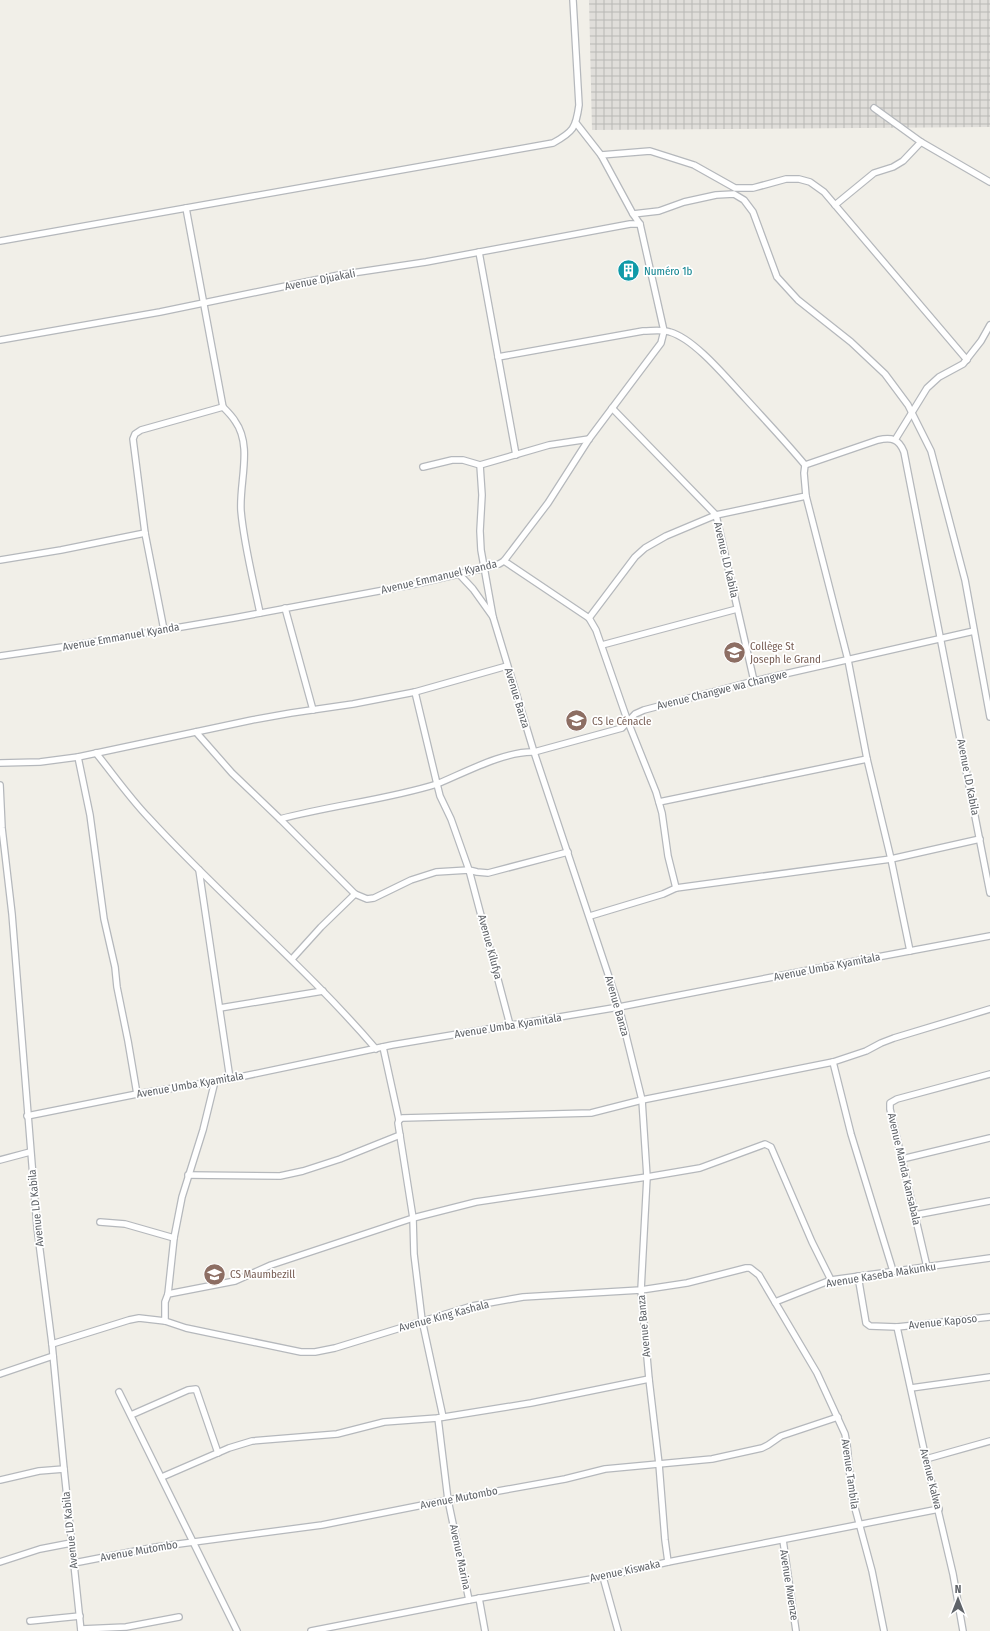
<svg xmlns="http://www.w3.org/2000/svg" width="990" height="1631" font-family="'Fira Sans Condensed',sans-serif">
  <style>
    .industrial { fill: url(#industrial-grid) }
    .lines { fill: none; stroke-linecap: round; stroke-linejoin: round }
    .minor-casing { stroke: #b5b8bc; stroke-width: 8 }
    .minor { stroke: #fff; stroke-width: 5.5 }
    .labels { text-anchor: middle; dominant-baseline: central; stroke-width: 3.5; stroke-linejoin: round; paint-order: stroke }
    .culture-label { font-size: 11px; fill: #0d838f; stroke: #fff; text-anchor: start }
    .street-label { font-size: 11px; fill: #5f6368; stroke: #fff }
    .education-label { font-size: 11px; fill: #785e54; stroke: #fff; text-anchor: start }
  </style>
  <defs>
    <pattern id="industrial-grid" width="8" height="8" patternUnits="userSpaceOnUse"><rect width="8" height="8" fill="#e0deda"/><path d="M0 4h8M4 0v8" fill="none" stroke="#b9b8b5"/></pattern>
  </defs>
  <rect width="100%" height="100%" fill="#f1efe8"/>
  <polygon class="industrial" points="589,0 990,0 990,127 592,130"/>
  <g class="lines">
    <defs>
      <g id="minor">
        <polyline points="874,108 921,142 990,182"/>
        <polyline points="576,123 601,155 633,214 659,211 684,202 716,195 734,194 744,200 753,212 777,277 798,300 851,342 885,374 908,405 931,451 965,580 990,717"/>
        <polyline points="601,155 650,151 694,165 735,188 753,188 786,179 799,179 810,182 824,192 967,360"/>
        <polyline points="835,205 874,173 893,167 903,161 921,142"/>
        <path d="M0,241L553,143C573,132 576,128 579,105L573,0"/>
        <polyline points="479,252 516,455"/>
        <polyline points="0,340 160,312 339,275 426,262 630,224 640,224"/>
        <path d="M498,357L643,331C652,331 661,329 670,332C695,339 728,380 746,399C766,421 786,442 805,465"/>
        <path d="M223,407C227,411 232,416 235,421C253,446 239,482 241,511C244,545 253,579 260,613"/>
        <polyline points="612,408 716,515 754,681"/>
        <polyline points="895,440 927,388 939,377 963,364 981,341 990,325"/>
        <polyline points="480,465 482,495 480,531 481,550 493,617 534,752 619,1007 642,1100 647,1177 641,1290 649,1379 659,1464 665,1540 668,1562"/>
        <polyline points="423,467 452,460 463,460 480,465 549,445 589,439"/>
        <polyline points="806,496 848,660 867,759 891,859 910,951"/>
        <polyline points="0,560 61,550 145,533"/>
        <polyline points="504,561 589,618 596,630 628,722 656,792 662,813 668,856 676,888"/>
        <polyline points="459,574 473,589 493,617"/>
        <polyline points="285,608 313,710"/>
        <path d="M589,618L635,557L645,548L666,536L716,515L806,496L804,473L805,465L878,440C892,437 899,439 904,452L990,893"/>
        <polyline points="164,630 145,533 133,439 135,434 141,430 223,407 186,208"/>
        <polyline points="602,645 737,609"/>
        <polyline points="0,656 76,645 234,618 411,585 485,568 499,564 504,561 548,503 589,439 661,343 664,331 640,224 633,214"/>
        <path d="M415,692L437,784C464,773 504,751 534,752L622,728L635,714L644,710L754,681L974,631"/>
        <path d="M196,732L232,773L280,819C332,805 386,800 437,784L440,796L451,819L469,870L477,872L488,873L568,852"/>
        <path d="M96,753C113,774 129,797 148,817C221,897 305,966 376,1049"/>
        <polyline points="78,757 90,815 104,919 115,967 117,987 128,1041 137,1094"/>
        <polyline points="0,763 40,762 78,757 252,720 291,713 353,704 415,692 507,666"/>
        <polyline points="0,785 2,828 12,914 37,1227 52,1344 64,1469 81,1631"/>
        <polyline points="659,802 867,759"/>
        <polyline points="280,819 355,894 321,927 292,959"/>
        <polyline points="199,870 230,1079"/>
        <polyline points="355,894 367,899 374,898 411,880 436,872 469,870 510,1025"/>
        <polyline points="590,916 663,894 676,888 891,859 980,839"/>
        <polyline points="220,1008 323,991"/>
        <polyline points="383,1047 399,1120"/>
        <polyline points="833,1062 851,1134 893,1271"/>
        <polyline points="27,1116 137,1094 230,1079 392,1045 619,1007 840,964 990,936"/>
        <polyline points="902,1159 990,1138"/>
        <polyline points="0,1160 30,1152"/>
        <polyline points="188,1175 280,1176 303,1171 340,1159 400,1135"/>
        <polyline points="915,1215 990,1201"/>
        <polyline points="100,1222 125,1224 174,1238"/>
        <polyline points="927,1267 890,1109 890,1103 897,1099 990,1074"/>
        <polyline points="858,1276 866,1323 870,1326 897,1327 990,1317"/>
        <polyline points="168,1294 174,1238 182,1197 203,1130 215,1081"/>
        <polyline points="775,1302 831,1280 990,1258"/>
        <polyline points="165,1321 186,1328 301,1352 315,1352 335,1348 472,1306 523,1297 641,1290 687,1283 746,1268 750,1268 759,1275 817,1373 845,1434 847,1445 852,1497 872,1571 884,1631"/>
        <polyline points="897,1327 926,1459 953,1574 963,1631"/>
        <polyline points="52,1344 129,1320 139,1318 165,1321 165,1302 168,1294 235,1281 271,1265 413,1218 476,1202 647,1177 700,1168 765,1144 771,1147 812,1242 831,1280"/>
        <polyline points="0,1374 53,1356"/>
        <polyline points="911,1388 990,1377"/>
        <polyline points="119,1392 237,1631"/>
        <polyline points="131,1415 188,1390 196,1389 218,1453"/>
        <polyline points="443,1417 422,1320 414,1254 413,1218 398,1123 399,1120 402,1118 591,1113 642,1100 833,1062 866,1051 881,1043 894,1038 990,1009"/>
        <polyline points="438,1418 448,1500 469,1600"/>
        <polyline points="926,1459 990,1441"/>
        <polyline points="162,1477 229,1448 252,1441 337,1434 384,1422 438,1418 531,1403 649,1379"/>
        <polyline points="0,1480 39,1471 64,1469"/>
        <polyline points="783,1540 796,1631"/>
        <polyline points="0,1562 40,1549 71,1543"/>
        <polyline points="74,1563 156,1547 322,1525 448,1500 565,1479 605,1469 712,1459 762,1448 768,1445 781,1436 838,1417"/>
        <polyline points="603,1577 618,1631"/>
        <polyline points="479,1598 485,1631"/>
        <polyline points="30,1621 80,1616"/>
        <polyline points="81,1629 126,1627 179,1617"/>
        <polyline points="311,1631 469,1600 603,1577 668,1562 939,1509"/>
      </g>
    </defs>
    <use href="#minor" class="minor-casing"/>
    <use href="#minor" class="minor"/>
  </g>
  <defs>
    <symbol id="building-disc" viewBox="-11 -11 22 22"><circle r="9.5" fill="#0f9aa8" stroke="#fff"/><path d="M-4-6H4V6H1V3H-1V6H-4ZM-2.5-4.3h1.7v1.8h-1.7ZM.8-4.3h1.7v1.8H.8ZM-2.5-1h1.7V.8h-1.7ZM.8-1h1.7V.8H.8Z" fill="#fff"/></symbol>
    <symbol id="school-disc" viewBox="-11 -11 22 22"><circle r="9.5" fill="#8d6e63" stroke="#fff"/><path d="M0-5L7-2L0 1L-7-2ZM-4 1L0 2.5L4 1V4Q0 6-4 4Z" fill="#fff"/></symbol>
  </defs>
  <g fill-rule="evenodd">
    <use href="#building-disc" x="616" y="258" width="25" height="25"/>
    <use href="#school-disc" x="722" y="640" width="25" height="25"/>
    <use href="#school-disc" x="564" y="708" width="25" height="25"/>
    <use href="#school-disc" x="202" y="1262" width="25" height="25"/>
  </g>
  <g class="labels">
    <g class="culture-label">
      <text x="644" y="271">Numéro 1b</text>
    </g>
    <g class="street-label">
      <text transform="translate(320 280) rotate(-11)">Avenue Djuakali</text>
      <text transform="translate(726 560) rotate(77)">Avenue LD Kabila</text>
      <text transform="translate(439 577) rotate(-13)">Avenue Emmanuel Kyanda</text>
      <text transform="translate(121 637) rotate(-10)">Avenue Emmanuel Kyanda</text>
      <text transform="translate(722 690) rotate(-14)">Avenue Changwe wa Changwe</text>
      <text transform="translate(517 698) rotate(73)">Avenue Banza</text>
      <text transform="translate(968 777) rotate(79)">Avenue LD Kabila</text>
      <text transform="translate(490 947) rotate(75)">Avenue Kilufya</text>
      <text transform="translate(827 967) rotate(-11)">Avenue Umba Kyamitala</text>
      <text transform="translate(617 1006) rotate(74)">Avenue Banza</text>
      <text transform="translate(508 1026) rotate(-9)">Avenue Umba Kyamitala</text>
      <text transform="translate(190 1085) rotate(-10)">Avenue Umba Kyamitala</text>
      <text transform="translate(904 1169) rotate(77)">Avenue Manda Kansabala</text>
      <text transform="translate(36 1208) rotate(-96)">Avenue LD Kabila</text>
      <text transform="translate(881 1275) rotate(-9)">Avenue Kaseba Makunku</text>
      <text transform="translate(444 1316) rotate(-15)">Avenue King Kashala</text>
      <text transform="translate(943 1322) rotate(-6)">Avenue Kaposo</text>
      <text transform="translate(644 1326) rotate(-95)">Avenue Banza</text>
      <text transform="translate(850 1474) rotate(82)">Avenue Tambila</text>
      <text transform="translate(931 1479) rotate(76)">Avenue Kalwa</text>
      <text transform="translate(459 1498) rotate(-11)">Avenue Mutombo</text>
      <text transform="translate(70 1530) rotate(-96)">Avenue LD Kabila</text>
      <text transform="translate(139 1551) rotate(-10)">Avenue Mutombo</text>
      <text transform="translate(460 1557) rotate(78)">Avenue Marina</text>
      <text transform="translate(625 1571) rotate(-12)">Avenue Kiswaka</text>
      <text transform="translate(789 1585) rotate(81)">Avenue Mwenze</text>
    </g>
    <g class="education-label">
      <text x="750" y="646">Collège St<tspan x="750" dy="13">Joseph le Grand</tspan></text>
      <text x="592" y="721">CS le Cénacle</text>
      <text x="230" y="1274">CS Maumbezill</text>
    </g>
  </g>
  <g transform="translate(958 1599)" stroke="#ffffff" stroke-width="3" paint-order="stroke">
  <path d="M0-3L7 15L0 10L-7 15Z" fill="#5f6368"/>
  <text y="-6" font-size="11" font-weight="bold" text-anchor="middle" fill="#5f6368">N</text>
  </g>
</svg>
